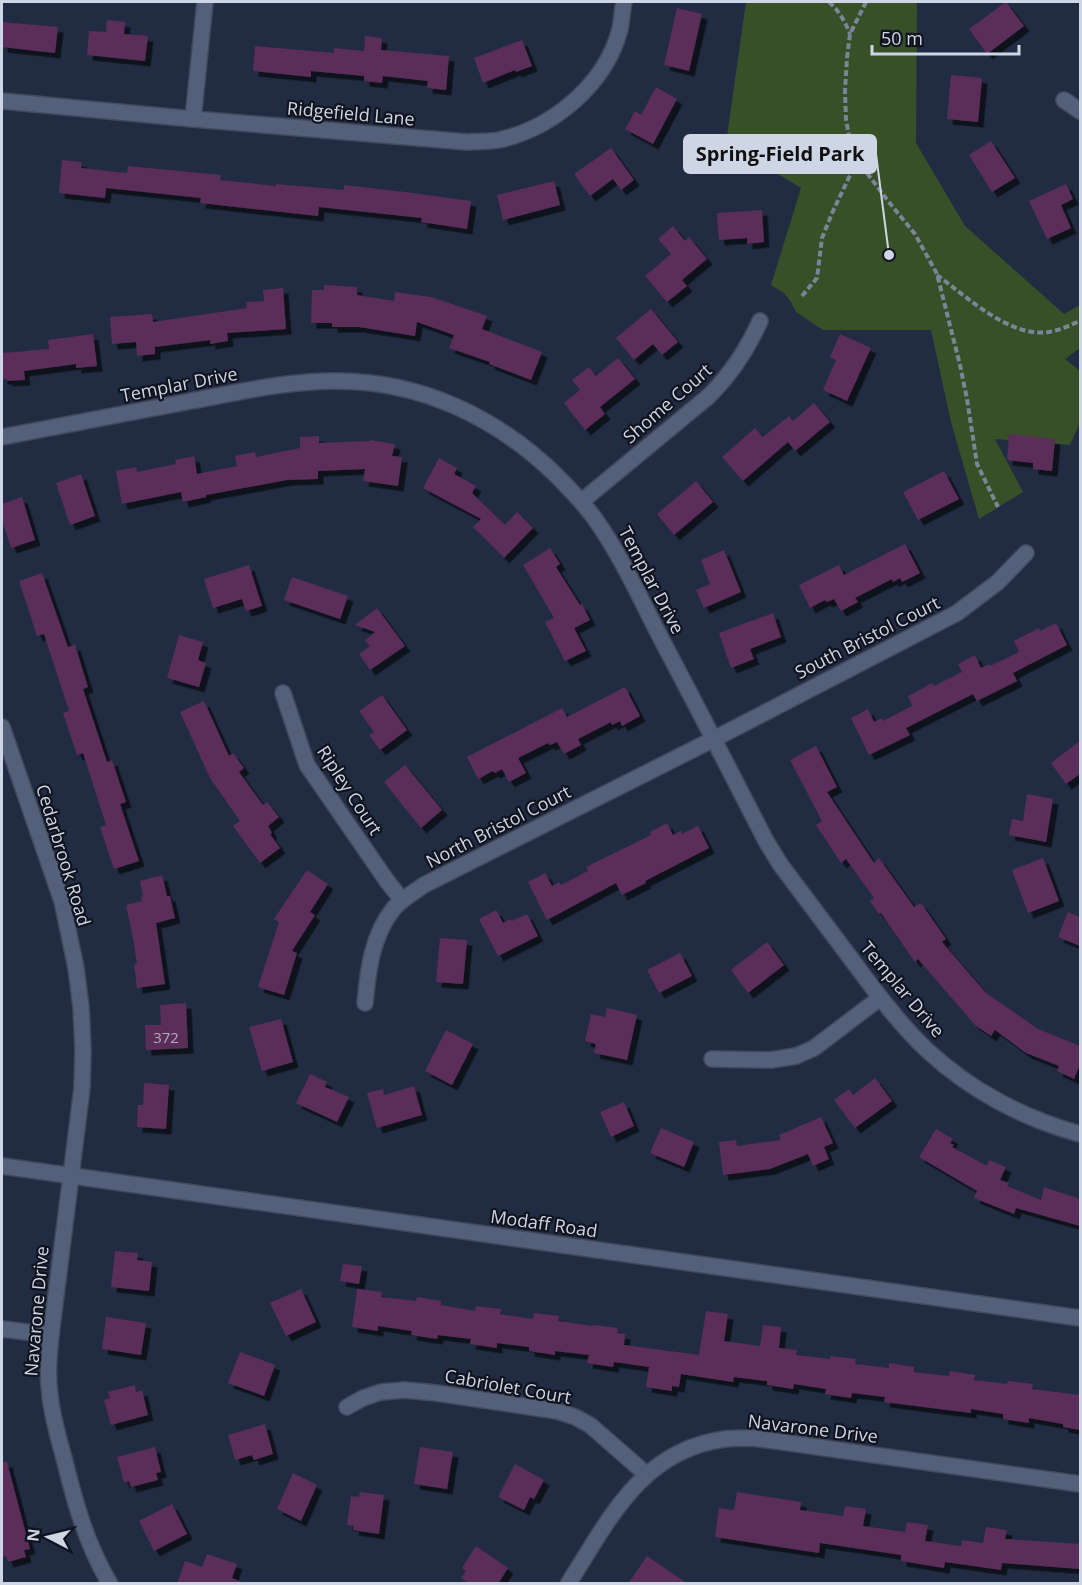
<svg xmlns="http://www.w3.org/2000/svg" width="1082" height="1585" font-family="'Open Sans',sans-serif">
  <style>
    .green { fill: #375027 }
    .building { fill: #5a2d59; filter: url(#shadow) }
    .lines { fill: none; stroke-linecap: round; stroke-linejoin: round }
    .minor-casing { stroke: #42495d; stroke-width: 18 }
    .tertiary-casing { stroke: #42495d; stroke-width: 18 }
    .path { stroke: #7c8598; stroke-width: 4; stroke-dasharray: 6 3; stroke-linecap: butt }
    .minor { stroke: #54607a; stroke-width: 15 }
    .tertiary { stroke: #54607a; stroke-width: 15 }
    .labels { text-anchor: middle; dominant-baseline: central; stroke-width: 4.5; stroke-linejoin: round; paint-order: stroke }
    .number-label { font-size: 15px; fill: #b1abc1 }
    .street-label { font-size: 18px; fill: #ced5e4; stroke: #10141f }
    .leader { fill: none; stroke: #ced5e4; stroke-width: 2 }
    .callout-dot { fill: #ced5e4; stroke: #10141f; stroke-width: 2 }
    .callout { fill: #ced5e4; stroke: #ced5e4; stroke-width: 2 }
    .callout-label { font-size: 20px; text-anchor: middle; font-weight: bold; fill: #111 }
  </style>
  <defs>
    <filter id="shadow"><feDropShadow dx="5.5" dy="5.5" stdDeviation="0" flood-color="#0009"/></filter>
  </defs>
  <rect width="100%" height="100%" fill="#212c43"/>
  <polygon class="green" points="746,2 917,2 916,143 965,226 1064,314 1080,305 1080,348 1065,359 1080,371 1080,422 1070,445 995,439 1023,492 979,519 951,422 931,330 823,330 796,312 791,302 784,293 771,285 801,188 726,143"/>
  <g class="building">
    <polygon points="1006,2 1024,26 987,54 969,29"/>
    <polygon points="677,8 702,14 689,71 664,65"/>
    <polygon points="107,20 125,22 124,34 148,36 145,61 87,55 89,31 106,32"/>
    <polygon points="2,22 58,27 55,53 2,47"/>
    <polygon points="365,36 382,38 381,50 449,56 446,90 427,88 428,81 383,76 382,83 364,81 364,76 311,71 311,77 253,71 255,46 334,53 334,48 364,51"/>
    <polygon points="522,40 532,66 516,72 515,70 483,83 474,58"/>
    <polygon points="951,75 982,78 978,122 947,119"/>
    <polygon points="656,87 677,99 653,144 625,129 635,111 641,115"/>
    <polygon points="991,141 1015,178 992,192 969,155"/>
    <polygon points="611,148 634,180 621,190 613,179 590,196 574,174"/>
    <polygon points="62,160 82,162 81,168 127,173 128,166 221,175 220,180 276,186 276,184 344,190 344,185 405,192 471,201 467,229 421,222 422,218 319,207 318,216 200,203 201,198 106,188 105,198 59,193"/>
    <polygon points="554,181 560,205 503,220 497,195"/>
    <polygon points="1066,184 1073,199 1061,205 1071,228 1047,239 1029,201"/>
    <polygon points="762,210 764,242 747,244 747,238 719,240 717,213"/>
    <polygon points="673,226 685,241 689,237 707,259 682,280 687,286 667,302 645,276 671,254 658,239"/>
    <polygon points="324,285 357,287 357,295 394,301 395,292 431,297 487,316 482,329 542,352 531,380 489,364 490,362 449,348 454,335 417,322 415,336 359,327 332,327 332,323 311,323 312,290 324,290"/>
    <polygon points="283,288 286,329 227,333 228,341 210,344 210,340 155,347 155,354 137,356 136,342 112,344 110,317 152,314 153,322 247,308 246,302 264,301 263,290"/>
    <polygon points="651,309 678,342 662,355 653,344 634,360 616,338"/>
    <polygon points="93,334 97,366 76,368 76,364 24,371 25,380 7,381 7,379 2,379 2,353 49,349 48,340"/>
    <polygon points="840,334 871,348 847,401 823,390 836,360 830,357"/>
    <polygon points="618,358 635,379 600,407 605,414 585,430 564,403 580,390 572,380 589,367 596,376"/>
    <polygon points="814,403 830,422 795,451 788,442 743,481 722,457 755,428 763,437 789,416 793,421"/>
    <polygon points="1009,434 1055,439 1052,471 1033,469 1033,463 1007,460"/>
    <polygon points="319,436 319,443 370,441 370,440 395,444 392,456 402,457 398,486 363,481 365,469 318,471 318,479 287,480 206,495 206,497 183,502 181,492 122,504 116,471 136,467 137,472 176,464 175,460 194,456 197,474 237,466 235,456 255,452 256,457 300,448 300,437"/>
    <polygon points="439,458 457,468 454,474 476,486 472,493 505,525 517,512 533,528 504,558 473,527 481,519 423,488"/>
    <polygon points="944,471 959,499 918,520 903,492"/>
    <polygon points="81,474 95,516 70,525 56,483"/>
    <polygon points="696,481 713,502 674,535 657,514"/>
    <polygon points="22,497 35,540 11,548 2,520 2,504"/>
    <polygon points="905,544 920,573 902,582 900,578 893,582 892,579 855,598 858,602 841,611 834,599 827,602 825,600 810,608 799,585 839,565 844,575"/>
    <polygon points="550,548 560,564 556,567 580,605 582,604 590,620 574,628 586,651 565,661 545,622 554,618 523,565"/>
    <polygon points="724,550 741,592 704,608 696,590 710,584 701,560"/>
    <polygon points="249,565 262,606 246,611 242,599 213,608 204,579"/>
    <polygon points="42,573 68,647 75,645 88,687 83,689 107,762 112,760 126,802 120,804 139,861 114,869 100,827 106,825 83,753 77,755 63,713 69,711 44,634 37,636 19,581"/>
    <polygon points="292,577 348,596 340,619 284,600"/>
    <polygon points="377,608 405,646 370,670 359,654 370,646 365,640 375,632 355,625"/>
    <polygon points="773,613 781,637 750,649 754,659 731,668 719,633"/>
    <polygon points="1056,623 1067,645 1013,673 1017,681 977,701 973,694 906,728 910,735 869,755 851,718 868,709 874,722 882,718 883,721 912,706 908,696 932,683 934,686 962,672 958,664 975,655 981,668 989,664 990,666 1019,652 1014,641 1039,628 1040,631"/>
    <polygon points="179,635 203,642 198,660 206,663 199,687 167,678"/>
    <polygon points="625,687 640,716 622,726 620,721 612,725 611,722 578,739 581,745 564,754 557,742 550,745 548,743 518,758 526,773 509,782 502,769 495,773 493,771 478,779 467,757 562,708 567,717"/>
    <polygon points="382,695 407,730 380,750 369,735 374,732 359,711"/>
    <polygon points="204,701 229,756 233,753 244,768 239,772 263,805 267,802 279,817 268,826 272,833 270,834 280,848 260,863 233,826 240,821 210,778 180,712"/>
    <polygon points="1080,741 1080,774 1066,784 1051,763"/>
    <polygon points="816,746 837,787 827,792 874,863 879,858 914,907 921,903 946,939 942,942 985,992 1038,1029 1080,1046 1080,1064 1074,1079 1057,1071 1059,1066 1026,1053 995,1030 991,1036 975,1025 918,959 915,962 881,913 879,914 870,901 874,898 846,859 841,863 816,825 822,821 790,760"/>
    <polygon points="405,765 442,810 421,828 384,782"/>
    <polygon points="1027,794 1053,799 1046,842 1009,835 1012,819 1023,821"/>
    <polygon points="667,823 673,835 681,831 682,834 698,826 709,848 645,881 646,883 622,895 616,883 547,920 528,882 545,873 552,886 559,882 561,885 588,871 586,867 651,835 650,832"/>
    <polygon points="1043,858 1059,901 1028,913 1012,870"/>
    <polygon points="307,870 328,884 310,912 315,915 292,951 297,953 284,995 258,987 279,922 274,919"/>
    <polygon points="162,875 167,896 170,896 175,918 156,923 165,984 137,988 134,965 137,964 133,938 126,905 142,901 141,897 143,896 140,881"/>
    <polygon points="496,910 503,923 510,919 512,921 527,914 538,936 498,956 479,919"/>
    <polygon points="1068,912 1080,917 1080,946 1058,937"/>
    <polygon points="440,938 467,940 463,984 436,982"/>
    <polygon points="767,942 784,965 748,993 731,970"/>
    <polygon points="680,953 692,976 659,993 647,970"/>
    <polygon points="186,1003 188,1048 146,1050 145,1025 161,1025 160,1005"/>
    <polygon points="607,1008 637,1015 627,1060 594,1053 596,1044 585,1041 591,1014 605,1017"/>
    <polygon points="281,1019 293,1062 262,1071 249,1027"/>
    <polygon points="446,1030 473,1044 452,1085 425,1071"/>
    <polygon points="310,1074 327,1082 325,1087 349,1097 337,1122 296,1103"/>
    <polygon points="875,1078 892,1101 855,1128 834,1100 849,1089 853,1095"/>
    <polygon points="144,1083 169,1085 166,1129 137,1127 138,1105 143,1105"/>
    <polygon points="414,1086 422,1115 377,1128 367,1093 383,1089 384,1095"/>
    <polygon points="624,1102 634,1126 611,1137 600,1112"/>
    <polygon points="821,1117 833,1143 824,1147 829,1159 813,1166 808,1154 770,1169 723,1175 719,1142 736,1140 737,1146 781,1140 779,1135"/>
    <polygon points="661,1128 694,1142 684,1167 650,1153"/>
    <polygon points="936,1129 953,1139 950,1143 954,1145 952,1147 987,1166 989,1160 1006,1167 1000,1180 1009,1183 1007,1186 1041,1200 1044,1187 1080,1199 1080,1226 1016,1208 1014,1214 974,1198 977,1191 919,1157"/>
    <polygon points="115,1251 138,1253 137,1260 152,1262 149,1291 111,1287"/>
    <polygon points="343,1264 362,1266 359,1284 340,1281"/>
    <polygon points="301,1289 316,1322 286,1336 270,1303"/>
    <polygon points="357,1289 382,1292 381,1297 416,1301 417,1297 441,1301 441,1305 475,1311 476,1306 501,1309 500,1314 533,1319 534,1313 559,1316 558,1321 592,1326 593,1325 618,1328 617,1333 625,1334 624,1345 699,1355 706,1311 728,1314 724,1341 760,1346 763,1325 781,1327 779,1348 797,1350 796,1355 830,1359 831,1356 856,1359 855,1364 889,1368 889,1363 914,1367 914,1372 949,1376 950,1371 975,1375 974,1380 1007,1384 1008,1381 1033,1384 1032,1389 1080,1395 1080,1430 1063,1427 1063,1424 1029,1418 1029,1423 1003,1419 1003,1414 971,1409 971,1413 884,1402 885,1397 852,1393 851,1398 825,1394 826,1389 794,1384 793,1389 767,1385 767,1381 734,1377 733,1382 681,1374 679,1387 672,1386 672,1391 646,1387 649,1367 614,1362 613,1367 587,1363 589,1355 555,1351 555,1355 529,1351 529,1347 497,1343 497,1348 470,1344 471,1339 438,1335 437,1339 411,1335 412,1331 378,1326 378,1331 352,1327"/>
    <polygon points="106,1317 146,1323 141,1355 102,1349"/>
    <polygon points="240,1352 275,1365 264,1396 228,1383"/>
    <polygon points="135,1385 136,1392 142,1390 148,1415 111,1425 104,1400 110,1398 108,1392"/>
    <polygon points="265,1424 273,1454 254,1460 252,1455 235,1460 228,1435"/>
    <polygon points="155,1447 161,1472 156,1473 158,1480 131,1487 129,1481 124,1482 117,1457"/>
    <polygon points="420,1447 453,1452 447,1489 414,1484"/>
    <polygon points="2,1462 7,1462 30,1549 24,1550 26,1557 8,1562 6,1556 2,1557"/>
    <polygon points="515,1464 544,1480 534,1499 530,1497 524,1510 498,1497"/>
    <polygon points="293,1473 317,1485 301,1521 277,1509"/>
    <polygon points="360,1492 384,1495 379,1534 353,1530 354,1526 347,1525 351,1496 359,1497"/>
    <polygon points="737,1492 801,1502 800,1510 843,1516 845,1506 866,1509 863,1526 905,1532 907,1522 928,1525 925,1541 961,1546 962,1540 983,1543 986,1527 1007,1530 1005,1539 1080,1544 1080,1569 1002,1563 1001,1570 945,1562 944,1568 901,1561 901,1555 820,1543 819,1553 715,1537 719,1508 734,1510"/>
    <polygon points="172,1504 187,1534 154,1551 139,1521"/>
    <polygon points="476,1546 508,1568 498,1584 470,1584 461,1578 466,1571 462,1568"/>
    <polygon points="207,1554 237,1564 232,1578 242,1582 242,1584 177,1584 185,1561 202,1567"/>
    <polygon points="647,1556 688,1584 628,1584"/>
  </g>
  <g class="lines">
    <defs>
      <g id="minor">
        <polyline points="1064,100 1080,111"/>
        <path d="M2,101L193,119L467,142C478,141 489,142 499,140C553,128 606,84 620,29C622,20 622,11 624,2"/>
        <polyline points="193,119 205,2"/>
        <path d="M2,437C65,425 128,413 191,401C239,392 287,381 336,381C422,381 498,418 558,477C571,491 584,503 595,519C623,558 643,605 666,648C700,712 733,777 766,841L780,864C804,896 828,928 852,960C875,991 900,1025 928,1051C971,1091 1025,1119 1080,1134"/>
        <path d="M582,501L709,396C731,374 747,350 760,321"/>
        <polyline points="283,693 307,765 387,881 402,900"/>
        <path d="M2,727L62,901L76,968L81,1007L83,1050L82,1088L51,1335C49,1355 47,1375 50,1395C52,1416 58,1437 64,1458C75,1503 86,1543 110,1584"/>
        <path d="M365,1003C368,970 372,935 394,908C402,899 414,892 424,885L714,739L957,613L998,582L1026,553"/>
        <polyline points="712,1059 771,1060 796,1056 814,1048 880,998"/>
        <polyline points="2,1329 51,1335"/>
        <polyline points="347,1407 363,1398 381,1392 405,1390 436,1393 557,1411 575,1417 590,1425 646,1474"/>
        <path d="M568,1584C609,1520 641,1450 725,1439C734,1438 743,1438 753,1438L1080,1484"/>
      </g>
      <polyline id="tertiary" points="2,1166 1080,1318"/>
    </defs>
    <use href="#minor" class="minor-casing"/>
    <use href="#tertiary" class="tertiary-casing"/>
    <g class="path">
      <path d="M829,2C839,11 845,21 850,34"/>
      <polyline points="866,2 850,34 847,58 845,91 846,120 851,145 864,169 888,201 915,234 937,274 960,365 967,399 977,464 998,507"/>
      <path d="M937,275C967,297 1010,338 1049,332C1060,330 1070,325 1080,321"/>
      <polyline points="802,296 817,278 822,238 833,211 854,167 853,151"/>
    </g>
    <use href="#minor" class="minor"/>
    <use href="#tertiary" class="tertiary"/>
  </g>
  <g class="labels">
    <g class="number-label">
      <text x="166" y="1037">372</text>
    </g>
    <g class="street-label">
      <text transform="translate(351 113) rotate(5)">Ridgefield Lane</text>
      <text transform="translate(179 384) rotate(-11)">Templar Drive</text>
      <text transform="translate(667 403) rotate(-41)">Shome Court</text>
      <text transform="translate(652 580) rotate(62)">Templar Drive</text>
      <text transform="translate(867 637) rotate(-27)">South Bristol Court</text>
      <text transform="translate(350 790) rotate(57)">Ripley Court</text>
      <text transform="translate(498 826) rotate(-27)">North Bristol Court</text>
      <text transform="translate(64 855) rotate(73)">Cedarbrook Road</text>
      <text transform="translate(903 989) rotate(50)">Templar Drive</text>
      <text transform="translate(544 1223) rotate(8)">Modaff Road</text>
      <text transform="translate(36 1311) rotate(-85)">Navarone Drive</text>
      <text transform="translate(508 1386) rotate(10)">Cabriolet Court</text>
      <text transform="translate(813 1428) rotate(7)">Navarone Drive</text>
    </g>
  </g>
  <path class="leader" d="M889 255L876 154"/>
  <circle class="callout-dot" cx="889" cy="255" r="6"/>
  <rect class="callout" x="684" y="135" width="192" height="38" rx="6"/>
  <g class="callout-label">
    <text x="780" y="161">Spring-Field Park</text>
  </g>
  <rect width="1082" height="1585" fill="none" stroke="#ced5e4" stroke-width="6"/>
  <g transform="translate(48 1537) rotate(277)" stroke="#10141f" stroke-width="4.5" paint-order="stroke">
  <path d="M0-4.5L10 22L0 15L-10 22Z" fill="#ced5e4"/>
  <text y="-9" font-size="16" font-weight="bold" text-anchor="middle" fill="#ced5e4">N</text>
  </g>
  <path d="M872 45v9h147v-9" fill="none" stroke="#ced5e4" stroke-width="3"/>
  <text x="881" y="45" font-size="18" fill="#ced5e4" stroke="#10141f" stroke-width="4.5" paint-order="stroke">50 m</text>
</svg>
